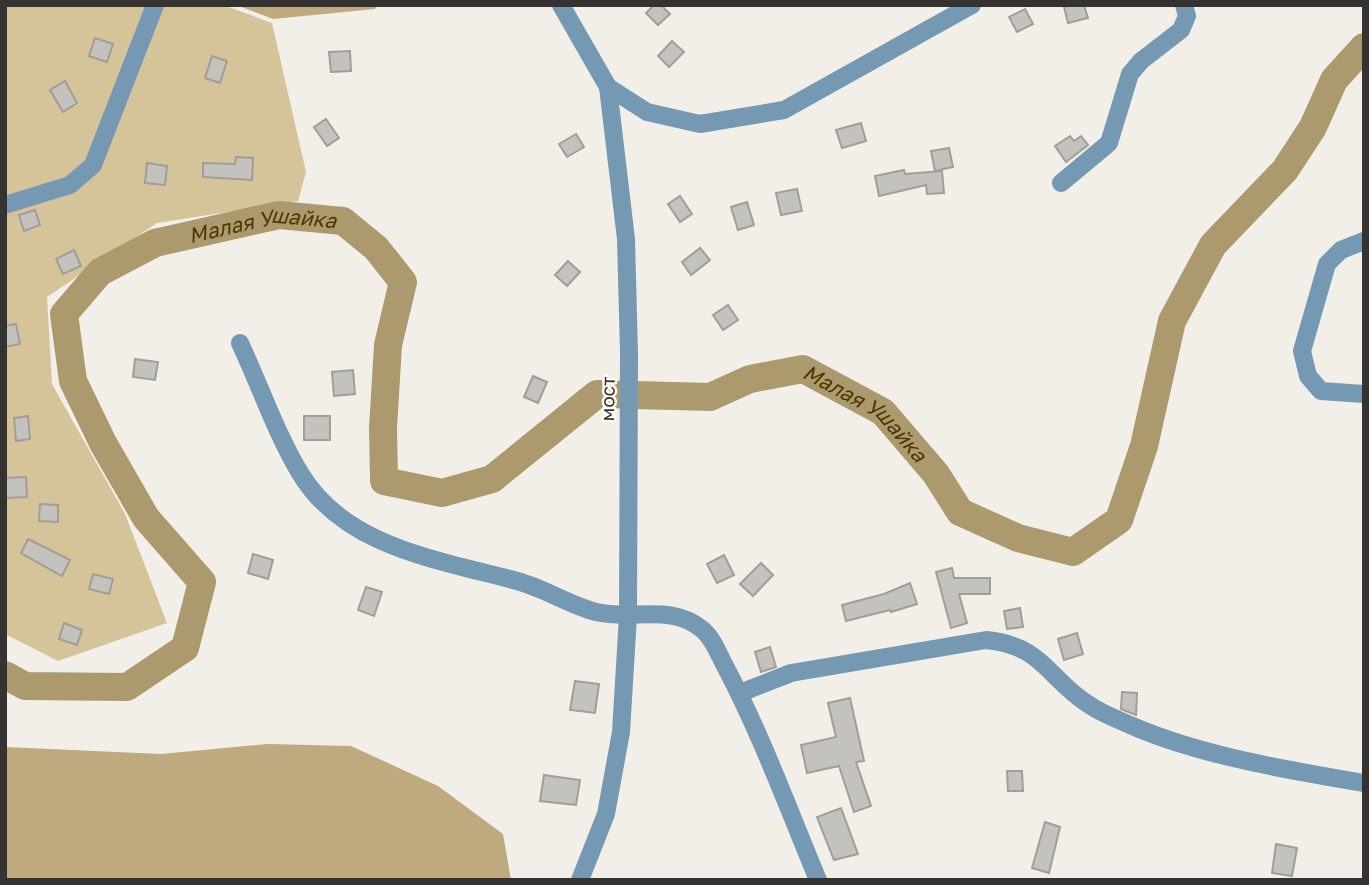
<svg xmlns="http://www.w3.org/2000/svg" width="1369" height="885" font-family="'Golos Text',sans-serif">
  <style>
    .green { fill: #d5c39a }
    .forest { fill: #beaa7e }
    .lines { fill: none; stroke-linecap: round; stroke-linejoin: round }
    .river { stroke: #ad996e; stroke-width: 28 }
    .building { fill: #c4c2bc; stroke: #a19e99; stroke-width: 2 }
    .minor { stroke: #7598b3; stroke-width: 18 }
    .labels { text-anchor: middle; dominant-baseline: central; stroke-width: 5; stroke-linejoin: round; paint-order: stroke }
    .street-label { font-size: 19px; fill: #343331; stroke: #fffcf6 }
    .water-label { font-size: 21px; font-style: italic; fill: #4d3800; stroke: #fffcf6 }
  </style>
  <rect width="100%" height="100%" fill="#f2efe9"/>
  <polygon class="green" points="5,5 223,5 272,23 306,172 298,201 157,223 47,297 52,384 125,514 167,623 58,661 5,634"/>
  <g class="forest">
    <polygon points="236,5 377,5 375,9 273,19"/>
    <polygon points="268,744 351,746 438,786 503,834 511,880 5,880 5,747 161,754"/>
  </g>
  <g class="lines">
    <path class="river" id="s1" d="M5,675L25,686L127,687L185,648L202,582L146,518L103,443L73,381L64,314L100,272L155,243L279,215L343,221L376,248L403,282L388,345L383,428L384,481L442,493L492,479L597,394L710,397L750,379L803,369L883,412L936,474L960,512L1018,538L1073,552L1119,520L1144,446L1172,321L1213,245L1285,170L1313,127L1334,80L1364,47"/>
  </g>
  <g class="building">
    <polygon points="654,5 661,5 670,14 658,25 646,13"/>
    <polygon points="1071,5 1084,5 1088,18 1068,23 1064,7"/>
    <polygon points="1025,9 1033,24 1017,32 1009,17"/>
    <polygon points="95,38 113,44 107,62 89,56"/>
    <polygon points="672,41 684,52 669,67 658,56"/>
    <polygon points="350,51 351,71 331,72 329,52"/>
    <polygon points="212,56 227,61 220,83 205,78"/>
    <polygon points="65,81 77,103 63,112 50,90"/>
    <polygon points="326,119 339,138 327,146 314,127"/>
    <polygon points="861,123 866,141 842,148 836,130"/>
    <polygon points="576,134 584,147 567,157 559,144"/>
    <polygon points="1070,136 1074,141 1081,136 1088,145 1066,162 1055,146"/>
    <polygon points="949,148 953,167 935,171 931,151"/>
    <polygon points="236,157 253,158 252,180 203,177 203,163 235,164"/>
    <polygon points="147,163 167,166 165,185 145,183"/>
    <polygon points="904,170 905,174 942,171 944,193 927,194 926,185 879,196 875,176"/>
    <polygon points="797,189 802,211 781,215 776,193"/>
    <polygon points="680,196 692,214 680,222 668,204"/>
    <polygon points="747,202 754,225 738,230 731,207"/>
    <polygon points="35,210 40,225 24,231 19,215"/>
    <polygon points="700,248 710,260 691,275 682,262"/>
    <polygon points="74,250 81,266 63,274 56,259"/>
    <polygon points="568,261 580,272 567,286 555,275"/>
    <polygon points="728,305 738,320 723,330 713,315"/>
    <polygon points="16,324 20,344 5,347 5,326"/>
    <polygon points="135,359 158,362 155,380 133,377"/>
    <polygon points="353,370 355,394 334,396 332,372"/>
    <polygon points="533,376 547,382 538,403 524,397"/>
    <polygon points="28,416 30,439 16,441 14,418"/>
    <rect x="304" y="416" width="26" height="24"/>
    <polygon points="26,477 27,497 5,498 5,478"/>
    <polygon points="40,504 58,505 58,522 39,521"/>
    <polygon points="28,539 70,560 62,576 21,553"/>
    <polygon points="253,554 273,560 268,579 248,573"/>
    <polygon points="724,555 734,575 717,583 707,564"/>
    <polygon points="761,563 773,575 753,596 740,584"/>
    <polygon points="952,568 954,578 990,578 990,594 959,594 967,623 951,628 936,572"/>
    <polygon points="93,574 113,579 109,594 89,589"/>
    <polygon points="910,583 917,604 891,612 890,610 846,621 842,605 884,594"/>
    <polygon points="366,587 382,592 374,616 358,610"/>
    <polygon points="1020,608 1023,627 1007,629 1004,611"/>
    <polygon points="64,623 82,630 77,645 59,639"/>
    <polygon points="1077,633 1083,654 1064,660 1058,639"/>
    <polygon points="770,647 776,667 761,672 755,652"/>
    <polygon points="575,681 599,684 595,713 570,710"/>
    <polygon points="1122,692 1137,693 1136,715 1121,709"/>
    <polygon points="850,698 864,761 856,762 871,806 854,812 839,766 807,773 801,745 836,737 828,703"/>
    <polygon points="1007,771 1022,771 1023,791 1008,791"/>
    <polygon points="544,775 580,780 576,805 540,801"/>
    <polygon points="841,808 858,854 834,860 817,817"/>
    <polygon points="1045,822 1060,827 1049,873 1032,868"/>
    <polygon points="1276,844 1297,848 1292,876 1272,873"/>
  </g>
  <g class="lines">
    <g class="minor">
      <polyline points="561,5 608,87 626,239 629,353 628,616 621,732 606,814 580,880"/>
      <polyline points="608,87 647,112 700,124 784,110 972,5"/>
      <polyline points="1061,183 1109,143 1130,74 1141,61 1181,30 1187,16 1184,5"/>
      <polyline points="5,205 70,185 93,165 155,5"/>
      <polyline points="1364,241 1341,250 1327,264 1302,351 1308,376 1321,391 1364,394"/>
      <path d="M240,343C260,386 276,433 300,473C345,548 440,560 517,581C544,588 569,605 596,612C633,621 671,603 703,630C714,640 718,653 725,666C761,734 788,808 818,880"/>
      <path d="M740,693L791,673L986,640C1045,646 1047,679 1091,706C1103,714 1117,719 1130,725C1201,756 1288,770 1364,783"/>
    </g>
  </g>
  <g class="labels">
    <g class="street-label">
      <text transform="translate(607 399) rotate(-89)">мост</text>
    </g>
    <g class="water-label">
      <text stroke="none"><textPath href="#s1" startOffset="798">Малая Ушайка</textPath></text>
      <text stroke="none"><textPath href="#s1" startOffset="1701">Малая Ушайка</textPath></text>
    </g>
  </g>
  <rect width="1369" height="885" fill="none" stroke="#343331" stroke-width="14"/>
</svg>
